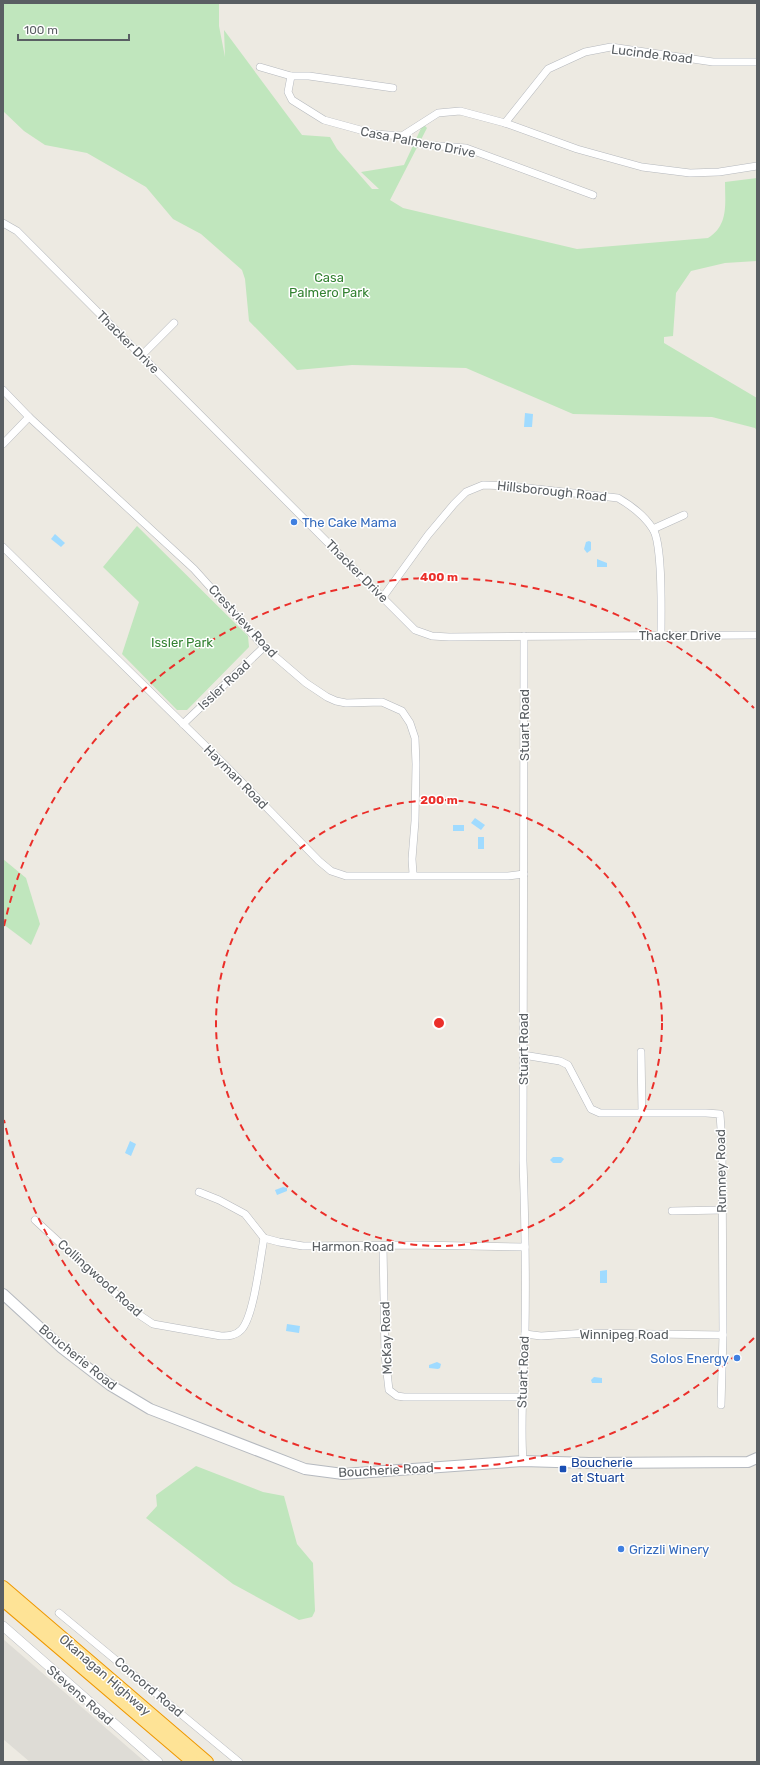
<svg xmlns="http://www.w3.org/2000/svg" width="760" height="1765" font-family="Rubik,sans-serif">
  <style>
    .industrial { fill: #dedcd6 }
    .green { fill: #c0e6bd }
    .water { fill: #a0dbff }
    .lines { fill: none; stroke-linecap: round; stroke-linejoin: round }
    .minor-casing { stroke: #b5b8bd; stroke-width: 8 }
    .tertiary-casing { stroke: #b5b8bd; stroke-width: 10 }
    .secondary-casing { stroke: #b5b9bf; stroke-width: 12 }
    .trunk-casing { stroke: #ef9800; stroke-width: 14 }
    .minor { stroke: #fff; stroke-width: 7 }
    .tertiary { stroke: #fff; stroke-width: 9 }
    .secondary { stroke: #fff; stroke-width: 10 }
    .trunk { stroke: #fee396; stroke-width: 12 }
    .ring { fill: none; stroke: #eb2f2a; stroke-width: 2; stroke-dasharray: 7 5 }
    .shop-dot { fill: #3f7fe0; stroke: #fff; stroke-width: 1.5 }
    .transit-dot { fill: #1a4fb4; stroke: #fff; stroke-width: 1.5 }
    .labels { text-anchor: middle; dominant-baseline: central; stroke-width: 3; stroke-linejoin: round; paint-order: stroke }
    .street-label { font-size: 13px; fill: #5a5f63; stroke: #fff }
    .park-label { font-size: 13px; fill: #338232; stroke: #fff }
    .shop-label { font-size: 13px; fill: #366cbe; stroke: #fff; text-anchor: start }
    .transit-label { font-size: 13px; fill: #164399; stroke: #fff; text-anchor: start }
    .centre { fill: #eb2f2a; stroke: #fff; stroke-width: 2 }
    .ring-label { font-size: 12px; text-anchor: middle; font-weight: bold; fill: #eb2f2a; stroke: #fff; stroke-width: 3; stroke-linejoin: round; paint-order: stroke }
  </style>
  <rect width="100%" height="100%" fill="#edeae2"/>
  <polygon class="industrial" points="3,1639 145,1762 30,1762 3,1739"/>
  <g class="green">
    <path d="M3,3H219V26L225,57L224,30L302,135L330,137L337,149L372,189H379L361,172L404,165L423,124L427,128L390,200L403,208L577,249L708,238C729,225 725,203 725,182L757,178V261L725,263L691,271L676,293L673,336L664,337V343L757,398V431L755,428L712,417L573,414L466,368L352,365L297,370L249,321L245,279L242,270L201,234L173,219L146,187L87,153L45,145L24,131L3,111Z"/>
    <polygon points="137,526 248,636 249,647 187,710 177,710 122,654 139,602 103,567"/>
    <polygon points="3,859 26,878 40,924 31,945 3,924"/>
    <polygon points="196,1466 263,1492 284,1496 297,1544 313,1563 315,1611 312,1617 299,1620 233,1584 146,1518 157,1506 156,1495"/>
  </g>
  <g class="water">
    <polygon points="525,413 533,414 532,427 524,427"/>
    <polygon points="55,534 65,543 61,547 51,539"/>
    <polygon points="589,541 591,542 591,550 587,553 584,549 586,542"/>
    <polygon points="597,559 607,563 607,567 597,567"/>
    <polygon points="475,818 485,825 481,830 471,823"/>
    <rect x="453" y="825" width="11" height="6"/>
    <rect x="478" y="837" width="6" height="12"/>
    <polygon points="130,1141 136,1144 131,1156 125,1153"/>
    <polygon points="553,1157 561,1157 564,1159 561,1163 553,1163 550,1160"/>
    <polygon points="283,1187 287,1188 287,1191 277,1195 275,1190"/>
    <polygon points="607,1270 607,1283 600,1283 600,1271"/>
    <polygon points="287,1324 300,1326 299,1333 286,1331"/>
    <polygon points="437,1362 441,1364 440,1368 438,1369 429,1368 429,1365"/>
    <polygon points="594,1377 602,1378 602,1383 592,1383 591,1380"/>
  </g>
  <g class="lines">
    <defs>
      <g id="minor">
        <polyline points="260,67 291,76 288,92 292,100 324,120 375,134 402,136 407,141 426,145 466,148 593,195"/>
        <polyline points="291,76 309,76 393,88"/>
        <polyline points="505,123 548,69 585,52 611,47 713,62 757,62"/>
        <polyline points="402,136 438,113 460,111 505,123 577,149 642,167 690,173 719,172 757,166"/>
        <polyline points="3,223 17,231 415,630 432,636 449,637 757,635"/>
        <polyline points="142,355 174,323"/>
        <polyline points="3,390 29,417 194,569 264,647 306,683 327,697 336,701 346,703 382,702 402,711 410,723 415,738 416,764 415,821 412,859 413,874"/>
        <polyline points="3,444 29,417"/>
        <polyline points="653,529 684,515"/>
        <polyline points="3,547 225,765 319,861 331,871 346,876 508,876 524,874"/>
        <path d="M383,597L428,535L454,504L466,492L483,485L510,486L618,498C632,506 644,515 653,529C663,545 661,613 661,636"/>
        <polyline points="183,724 264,647"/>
        <polyline points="641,1052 642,1112"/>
        <polyline points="523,1055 560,1061 568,1065 591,1109 600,1113 706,1113 720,1114 722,1144 723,1335 721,1405"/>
        <polyline points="199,1192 219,1200 245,1214 264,1238 279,1242 303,1246 415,1245 525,1247"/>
        <polyline points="672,1211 722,1210"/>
        <path d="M35,1220L110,1289L141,1316L153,1324L221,1336C228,1336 235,1336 241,1330C254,1317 260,1259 264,1238"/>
        <polyline points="383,1246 385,1355 389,1390 397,1396 404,1397 522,1397"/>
        <polyline points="525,1334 541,1336 587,1333 723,1335"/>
        <path d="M523,1461C520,1418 524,1376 525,1333C526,1276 525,1218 523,1161L524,636"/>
        <polyline points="59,1613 239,1762"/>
      </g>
      <polyline id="tertiary" points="3,1626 158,1762"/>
      <polyline id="secondary" points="3,1294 62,1348 110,1385 150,1409 305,1469 343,1474 523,1461 589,1463 748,1462 757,1458"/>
      <g id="trunk">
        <polyline points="3,1587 207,1762"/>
        <polyline points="3,1600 193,1762"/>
      </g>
    </defs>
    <use href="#minor" class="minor-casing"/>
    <use href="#tertiary" class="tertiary-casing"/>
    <use href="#secondary" class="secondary-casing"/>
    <use href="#trunk" class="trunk-casing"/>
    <use href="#minor" class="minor"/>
    <use href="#tertiary" class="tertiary"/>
    <use href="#secondary" class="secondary"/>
    <use href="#trunk" class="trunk"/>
  </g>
  <g class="ring">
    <circle cx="439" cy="1023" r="223"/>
    <path d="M754 1338A446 446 0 0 1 4 1120M4 926A446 446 0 0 1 754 708"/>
  </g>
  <g class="shop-dot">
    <circle cx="294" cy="522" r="4"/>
    <circle cx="737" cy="1358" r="4"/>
    <circle cx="621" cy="1549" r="4"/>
  </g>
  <rect class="transit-dot" x="559" y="1465" width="8" height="8" rx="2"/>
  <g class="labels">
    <g class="street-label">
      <text transform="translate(652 54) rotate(7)">Lucinde Road</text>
      <text transform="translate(418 142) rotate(11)">Casa Palmero Drive</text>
      <text transform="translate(128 342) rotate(45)">Thacker Drive</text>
      <text transform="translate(552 491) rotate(6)">Hillsborough Road</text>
      <text transform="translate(357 571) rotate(45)">Thacker Drive</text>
      <text transform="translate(243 621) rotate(47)">Crestview Road</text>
      <text x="680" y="635">Thacker Drive</text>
      <text transform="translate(224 685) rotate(-43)">Issler Road</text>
      <text transform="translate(524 725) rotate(-90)">Stuart Road</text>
      <text transform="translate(236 777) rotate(45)">Hayman Road</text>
      <text transform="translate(523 1049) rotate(-90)">Stuart Road</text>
      <text transform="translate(721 1171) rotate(-91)">Rumney Road</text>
      <text x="353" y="1246">Harmon Road</text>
      <text transform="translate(100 1278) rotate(42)">Collingwood Road</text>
      <text x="624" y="1334">Winnipeg Road</text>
      <text transform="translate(386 1338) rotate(-92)">McKay Road</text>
      <text transform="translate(78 1357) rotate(39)">Boucherie Road</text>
      <text transform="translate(523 1372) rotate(-88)">Stuart Road</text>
      <text transform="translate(386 1470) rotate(-3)">Boucherie Road</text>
      <text transform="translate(105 1675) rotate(41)">Okanagan Highway</text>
      <text transform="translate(149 1687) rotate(40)">Concord Road</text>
      <text transform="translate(80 1695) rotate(41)">Stevens Road</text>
    </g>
    <g class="park-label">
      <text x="329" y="277">Casa<tspan x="329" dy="15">Palmero Park</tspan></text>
      <text x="182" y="642">Issler Park</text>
    </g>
    <g class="shop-label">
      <text x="302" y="522">The Cake Mama</text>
      <text x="729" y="1358" text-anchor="end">Solos Energy</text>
      <text x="629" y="1549">Grizzli Winery</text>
    </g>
    <g class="transit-label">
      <text x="571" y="1462">Boucherie<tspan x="571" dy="15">at Stuart</tspan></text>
    </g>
  </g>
  <circle cx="439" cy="1023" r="6" class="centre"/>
  <g class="ring-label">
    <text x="439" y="581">400 m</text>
    <text x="439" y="804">200 m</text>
  </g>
  <rect width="760" height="1765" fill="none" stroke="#5a5f63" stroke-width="8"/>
  <path d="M18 34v6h111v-6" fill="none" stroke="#5a5f63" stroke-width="2"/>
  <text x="24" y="34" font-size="12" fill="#5a5f63" stroke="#ffffff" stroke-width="3" paint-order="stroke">100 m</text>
</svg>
